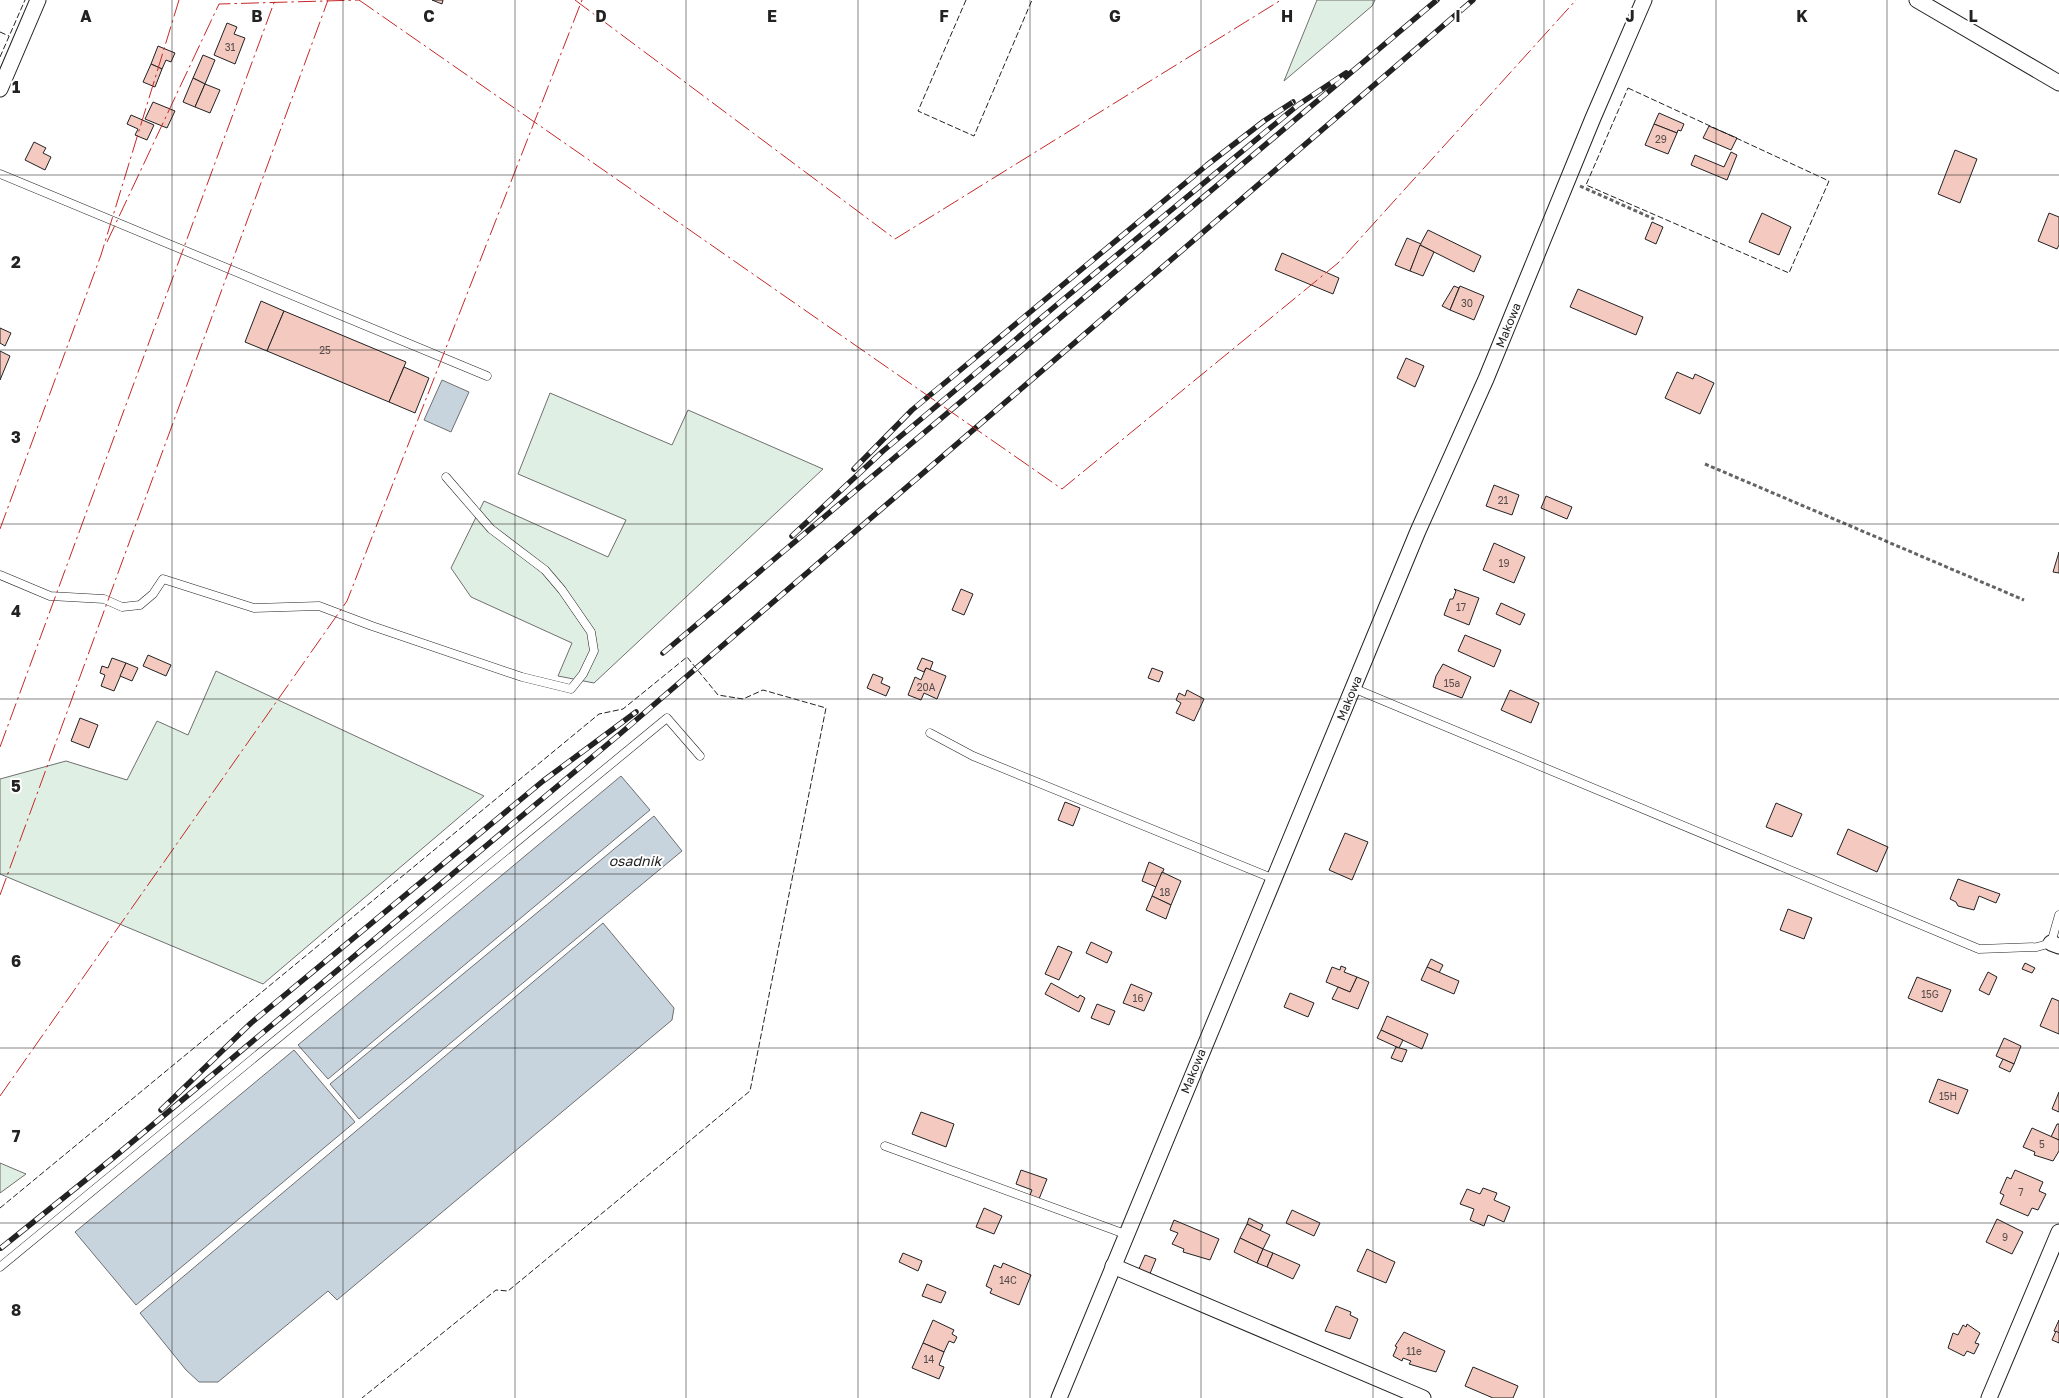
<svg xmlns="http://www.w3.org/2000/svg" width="2059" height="1398" font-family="'Golos Text',sans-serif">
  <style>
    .green { fill: #e0efe3; stroke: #6f6f6f }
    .water { fill: #c7d3dd; stroke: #6f6f6f }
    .building { fill: #f3c9c0; stroke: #222 }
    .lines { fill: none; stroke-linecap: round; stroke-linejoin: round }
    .lane-casing { stroke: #222; stroke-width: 9 }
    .street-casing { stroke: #222; stroke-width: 17 }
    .path { stroke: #646464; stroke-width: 3; stroke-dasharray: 4 2.5; stroke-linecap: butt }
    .lane { stroke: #fff; stroke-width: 8 }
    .street { stroke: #fff; stroke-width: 15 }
    .rail-casing { stroke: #222; stroke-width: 5.5 }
    .rail { stroke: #fff; stroke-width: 4; stroke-dasharray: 11; stroke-linecap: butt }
    .fence { stroke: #222; stroke-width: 1; stroke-dasharray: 6 2.5; stroke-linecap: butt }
    .power { stroke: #c62828; stroke-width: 1; stroke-dasharray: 18 4 2.5 4; stroke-linecap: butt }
    .grid { fill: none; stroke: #222; stroke-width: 1; stroke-opacity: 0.55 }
    .labels { text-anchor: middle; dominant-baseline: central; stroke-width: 4; stroke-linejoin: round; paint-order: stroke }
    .number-label { font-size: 10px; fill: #564c4a }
    .street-label { font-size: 12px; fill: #222; stroke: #fff }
    .water-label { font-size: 14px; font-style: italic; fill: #222; stroke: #fff }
    .grid-label { font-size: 16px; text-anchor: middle; font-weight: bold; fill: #222; stroke: #fff; stroke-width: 4; stroke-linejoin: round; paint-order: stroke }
  </style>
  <rect width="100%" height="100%" fill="#fff"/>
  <g class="green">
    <polygon points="1317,0 1375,0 1372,6 1284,81"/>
    <polygon points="550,393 672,445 688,410 823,469 594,683 558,676 572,643 471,597 451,568 484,501 608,557 626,520 518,474"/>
    <polygon points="216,671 484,796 263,984 0,874 0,779 66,761 127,780 157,721 188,735"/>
    <polygon points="0,1163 26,1174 0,1193"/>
  </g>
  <g class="water">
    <polygon points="442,380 469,392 451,432 424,420"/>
    <polygon points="621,776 650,810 328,1079 298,1045"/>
    <polygon points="654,816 682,851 359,1119 330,1084"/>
    <polygon points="603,923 674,1008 672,1020 337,1300 328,1291 218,1382 199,1382 186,1370 140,1313"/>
    <polygon points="294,1050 355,1122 136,1305 75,1232"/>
  </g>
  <g class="building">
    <polygon points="432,0 443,0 442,4"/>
    <polygon points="227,23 237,27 234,34 245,38 235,64 214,55"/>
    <polygon points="158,46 175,53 171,62 166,60 162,69 151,64"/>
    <polygon points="203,55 215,60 205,84 193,78"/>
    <polygon points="151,64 162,69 155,87 143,82"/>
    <polygon points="193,78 205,84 195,107 183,102"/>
    <polygon points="205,84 220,90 210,113 195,107"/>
    <polygon points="153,102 175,111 167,128 145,119"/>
    <polygon points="1659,113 1684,124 1681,131 1678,130 1677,133 1654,124"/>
    <polygon points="131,115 154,125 147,140 135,135 138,129 127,124"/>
    <polygon points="1654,124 1677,133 1668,154 1645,145"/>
    <polygon points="1709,126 1737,138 1731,150 1703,138"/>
    <polygon points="34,142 46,148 43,153 51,157 45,170 25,160"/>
    <polygon points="1955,150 1977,159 1960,203 1938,194"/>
    <polygon points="1731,152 1737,155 1727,180 1691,165 1695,155 1724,167"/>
    <polygon points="1762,213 1791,227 1779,255 1749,242"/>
    <polygon points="2049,213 2059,217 2059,245 2057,249 2038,241"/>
    <polygon points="1652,222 1663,227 1656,244 1645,239"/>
    <polygon points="1428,230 1481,256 1474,272 1420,245"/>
    <polygon points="1407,238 1421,244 1410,271 1395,265"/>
    <polygon points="1420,245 1434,252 1423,276 1410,271"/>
    <polygon points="1282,253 1339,278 1333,294 1275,270"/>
    <polygon points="1454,286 1459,288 1450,310 1442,306"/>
    <polygon points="1460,286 1484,296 1474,320 1450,310"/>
    <polygon points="1578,289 1643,317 1636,335 1570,307"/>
    <polygon points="261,301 284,311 267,351 245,342"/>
    <polygon points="284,311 406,362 389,402 267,351"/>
    <polygon points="0,328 11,333 5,346 0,343"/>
    <polygon points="0,351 10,356 0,380"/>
    <polygon points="1406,358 1424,366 1415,387 1397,378"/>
    <polygon points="404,367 429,378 415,413 389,402"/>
    <polygon points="1677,372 1693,379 1695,374 1714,383 1700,414 1665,398"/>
    <polygon points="1494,485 1519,495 1512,515 1486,506"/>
    <polygon points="1546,496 1572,507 1567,519 1541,508"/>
    <polygon points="1494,543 1525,557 1514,583 1483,570"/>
    <polygon points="2059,552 2059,573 2053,572"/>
    <polygon points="961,589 973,594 964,615 952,610"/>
    <polygon points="1454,589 1479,598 1469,625 1444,615 1450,599 1453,599 1456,591"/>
    <polygon points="1501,603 1525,614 1520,625 1496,614"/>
    <polygon points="1465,635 1501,650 1494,667 1458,651"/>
    <polygon points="148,655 171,665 166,676 143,666"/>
    <polygon points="112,658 126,663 114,691 101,686 105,675 100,673 102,666 108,668"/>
    <polygon points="922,658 933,662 930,670 926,668 924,672 917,669"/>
    <polygon points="126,663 138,668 132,681 120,676"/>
    <polygon points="1443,664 1471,677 1462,698 1433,687 1436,676"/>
    <polygon points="926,668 946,676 937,699 924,693 921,700 908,695 915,677 921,680"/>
    <polygon points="1152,668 1163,672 1159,682 1148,678"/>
    <polygon points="873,674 883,678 881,683 890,687 886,696 867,688"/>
    <polygon points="1187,690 1204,699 1194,721 1176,713 1181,703 1176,700 1179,693 1185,696"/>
    <polygon points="1510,690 1539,703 1531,723 1501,710"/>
    <polygon points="80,718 98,725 89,748 71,741"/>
    <polygon points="1065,802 1080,808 1073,826 1058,820"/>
    <polygon points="1776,803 1802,814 1792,837 1766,827"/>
    <polygon points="1848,829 1888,847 1877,872 1837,854"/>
    <polygon points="1345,833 1368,842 1352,880 1329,870"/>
    <polygon points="1149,862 1164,869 1156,887 1142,881"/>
    <polygon points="1162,872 1181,881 1171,905 1152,896"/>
    <polygon points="1958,879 2000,894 1996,903 1979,896 1974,910 1958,906 1956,902 1950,899"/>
    <polygon points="1152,896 1171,905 1166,919 1146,910"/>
    <polygon points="1788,909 1812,918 1804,939 1780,930"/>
    <polygon points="1091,942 1112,952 1107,963 1086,953"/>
    <polygon points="1058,946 1072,952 1059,980 1045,974"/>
    <polygon points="1431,959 1443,965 1439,973 1427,967"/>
    <polygon points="2025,963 2035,968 2032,973 2022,969"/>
    <polygon points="1341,966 1346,968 1344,972 1357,977 1350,992 1326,982 1332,967 1340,970"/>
    <polygon points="1427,967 1459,981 1454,994 1421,980"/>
    <polygon points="1988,972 1997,977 1989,995 1979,990"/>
    <polygon points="1357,977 1369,982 1358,1009 1332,999 1338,987 1350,992"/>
    <polygon points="1917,977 1951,990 1942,1012 1908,998"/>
    <polygon points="1051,983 1078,998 1080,995 1085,998 1079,1012 1045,994"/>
    <polygon points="1131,984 1152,993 1144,1011 1123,1003"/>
    <polygon points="1290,993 1314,1003 1308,1017 1284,1007"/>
    <polygon points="2052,998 2059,1001 2059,1034 2040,1026"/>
    <polygon points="1097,1004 1115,1011 1109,1025 1091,1018"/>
    <polygon points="1387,1016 1428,1034 1422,1049 1381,1030"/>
    <polygon points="1381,1030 1403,1040 1399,1048 1377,1038"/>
    <polygon points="2004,1038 2021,1046 2014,1064 1996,1056"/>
    <polygon points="1396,1047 1407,1050 1402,1062 1391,1058"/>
    <polygon points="2003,1059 2014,1064 2010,1072 1999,1067"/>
    <polygon points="1938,1079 1968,1090 1958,1114 1929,1102"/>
    <polygon points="2059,1092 2059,1112 2052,1109"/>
    <polygon points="921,1112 954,1124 946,1147 912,1134"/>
    <polygon points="2057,1124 2059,1124 2059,1140 2051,1137"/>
    <polygon points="2032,1128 2059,1140 2059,1151 2053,1161 2034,1155 2035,1152 2023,1147"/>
    <polygon points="1021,1170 1047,1179 1039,1199 1030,1195 1032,1190 1016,1184"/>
    <polygon points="2015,1170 2043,1182 2039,1191 2046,1194 2038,1210 2032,1208 2028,1216 2000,1204 2004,1195 2000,1193 2007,1177 2011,1179"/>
    <polygon points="1483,1188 1497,1193 1494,1200 1510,1207 1504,1222 1488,1215 1484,1226 1470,1220 1474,1209 1460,1204 1467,1189 1480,1194"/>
    <polygon points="984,1208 1002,1216 994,1234 976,1227"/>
    <polygon points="1292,1210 1320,1223 1314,1236 1286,1223"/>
    <polygon points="1249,1218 1263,1225 1260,1231 1247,1224"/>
    <polygon points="1997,1219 2023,1232 2012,1254 1986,1242"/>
    <polygon points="1174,1220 1219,1239 1210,1260 1183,1252 1184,1249 1172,1244 1178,1233 1170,1230"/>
    <polygon points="1247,1224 1270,1235 1263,1249 1240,1238"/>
    <polygon points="1240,1238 1263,1249 1257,1263 1234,1252"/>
    <polygon points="1263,1249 1273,1253 1267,1267 1257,1263"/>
    <polygon points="1367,1249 1395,1262 1386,1283 1357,1271"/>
    <polygon points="903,1253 922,1261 918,1271 899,1262"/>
    <polygon points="1273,1253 1300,1265 1293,1279 1267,1267"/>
    <polygon points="1145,1255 1156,1259 1149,1276 1138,1271"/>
    <polygon points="1003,1263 1031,1275 1019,1305 990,1293 992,1289 986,1286 994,1265 1001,1268"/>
    <polygon points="927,1284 946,1292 941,1303 922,1296"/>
    <polygon points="1336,1306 1351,1312 1350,1315 1358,1319 1350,1339 1325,1331"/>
    <polygon points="933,1320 954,1330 952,1334 957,1337 954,1343 949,1341 944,1352 923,1343"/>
    <polygon points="2059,1320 2059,1333 2054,1331"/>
    <polygon points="1967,1324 1980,1333 1975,1343 1979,1344 1974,1354 1967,1351 1964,1356 1948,1348 1953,1333 1958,1335 1963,1325 1966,1327"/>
    <polygon points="2056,1331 2059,1333 2059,1343 2052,1340"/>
    <polygon points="1404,1332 1445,1351 1436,1372 1409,1364 1411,1361 1403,1358 1402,1361 1393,1356 1397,1347 1395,1346"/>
    <polygon points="923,1343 944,1352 939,1365 944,1367 939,1379 912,1368"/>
    <polygon points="1473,1367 1518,1386 1513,1398 1493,1398 1465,1386"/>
  </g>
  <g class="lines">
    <defs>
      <g id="lane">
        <polyline points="0,174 487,376"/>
        <polyline points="0,575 50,596 104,599 122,607 140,605 153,594 163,579 254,608 319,606 372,626 522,677 571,689 583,674 594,651 591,632 562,590 545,570 491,529 446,477"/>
        <polyline points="1353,688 1979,949 2037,947 2051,943 2059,915"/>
        <polyline points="930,733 973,756 1274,879"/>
        <polyline points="885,1146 1125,1234"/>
        <polyline points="0,1267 667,718 700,756"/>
      </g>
      <g id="street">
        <polyline points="1917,0 2059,83"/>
        <polyline points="0,89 38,0"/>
        <polyline points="2051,943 2059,946"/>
        <polyline points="1113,1266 1423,1398"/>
        <polyline points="1059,1398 1418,531 1486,379 1593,118 1644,0"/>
        <polyline points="1989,1398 2059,1232"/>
      </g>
    </defs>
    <use href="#lane" class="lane-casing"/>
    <use href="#street" class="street-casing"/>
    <g class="path">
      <polyline points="1580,186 1654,219"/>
      <polyline points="1705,464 2024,600"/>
    </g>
    <use href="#lane" class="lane"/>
    <use href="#street" class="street"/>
    <defs>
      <g id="rail">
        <polyline points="854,469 912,410 970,362 1207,165 1264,121 1293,102"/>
        <polyline points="792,536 883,451 1059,303 1298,105 1346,73"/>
        <polyline points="663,653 1437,0"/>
        <polyline points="161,1110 251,1023 543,781 636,712"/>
        <polyline points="1,1248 113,1158 621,733 1473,0"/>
      </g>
    </defs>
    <use href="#rail" class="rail-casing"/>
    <use href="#rail" class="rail"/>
    <g class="fence">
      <polyline points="966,0 918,111 974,136 1032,0"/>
      <polyline points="0,32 9,36"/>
      <polyline points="0,57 25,0"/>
      <polygon points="1628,88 1829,181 1789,273 1586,185"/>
      <polyline points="0,1208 599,714 623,709 687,657 718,695 743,699 763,690 826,708 750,1091 508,1291 496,1290 362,1398"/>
    </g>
    <g class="power">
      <polyline points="359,0 1062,489 1338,263 1576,0"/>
      <polyline points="575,0 895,239 1281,0"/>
      <polyline points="107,242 219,4 360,0"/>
      <polyline points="0,529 101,255 179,0"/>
      <polyline points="0,747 275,0"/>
      <polyline points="0,895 328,0"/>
      <polyline points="0,1096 347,601 582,0"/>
    </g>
  </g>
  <path class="grid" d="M172,0V1398M343,0V1398M515,0V1398M686,0V1398M858,0V1398M1030,0V1398M1201,0V1398M1373,0V1398M1544,0V1398M1716,0V1398M1887,0V1398M0,175H2059M0,350H2059M0,524H2059M0,699H2059M0,874H2059M0,1048H2059M0,1223H2059"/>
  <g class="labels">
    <g class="number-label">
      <text x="230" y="47">31</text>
      <text x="1661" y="139">29</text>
      <text x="1467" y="303">30</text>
      <text x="325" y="350">25</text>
      <text x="1503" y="500">21</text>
      <text x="1504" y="563">19</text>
      <text x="1461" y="607">17</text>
      <text x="1452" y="683">15a</text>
      <text x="926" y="687">20A</text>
      <text x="1165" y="892">18</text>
      <text x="1930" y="994">15G</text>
      <text x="1138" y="998">16</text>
      <text x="1948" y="1096">15H</text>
      <text x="2042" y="1144">5</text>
      <text x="2021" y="1192">7</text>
      <text x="2005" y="1237">9</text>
      <text x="1008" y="1280">14C</text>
      <text x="1414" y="1351">11e</text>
      <text x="929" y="1359">14</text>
    </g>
    <g class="street-label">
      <text transform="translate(1508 325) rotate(-68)">Makowa</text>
      <text transform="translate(1349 698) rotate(-68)">Makowa</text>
      <text transform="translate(1193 1071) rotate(-68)">Makowa</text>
    </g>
    <g class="water-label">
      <text x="635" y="860">osadnik</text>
    </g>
  </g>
  <g class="grid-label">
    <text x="86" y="22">A</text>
    <text x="257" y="22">B</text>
    <text x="429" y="22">C</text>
    <text x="601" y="22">D</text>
    <text x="772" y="22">E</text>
    <text x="944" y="22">F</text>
    <text x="1115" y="22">G</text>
    <text x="1287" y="22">H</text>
    <text x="1458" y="22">I</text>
    <text x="1630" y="22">J</text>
    <text x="1802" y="22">K</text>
    <text x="1973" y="22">L</text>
    <text x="16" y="93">1</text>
    <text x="16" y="268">2</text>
    <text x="16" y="443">3</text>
    <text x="16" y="617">4</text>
    <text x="16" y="792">5</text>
    <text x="16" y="967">6</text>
    <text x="16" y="1142">7</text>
    <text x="16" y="1316">8</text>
  </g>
</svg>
